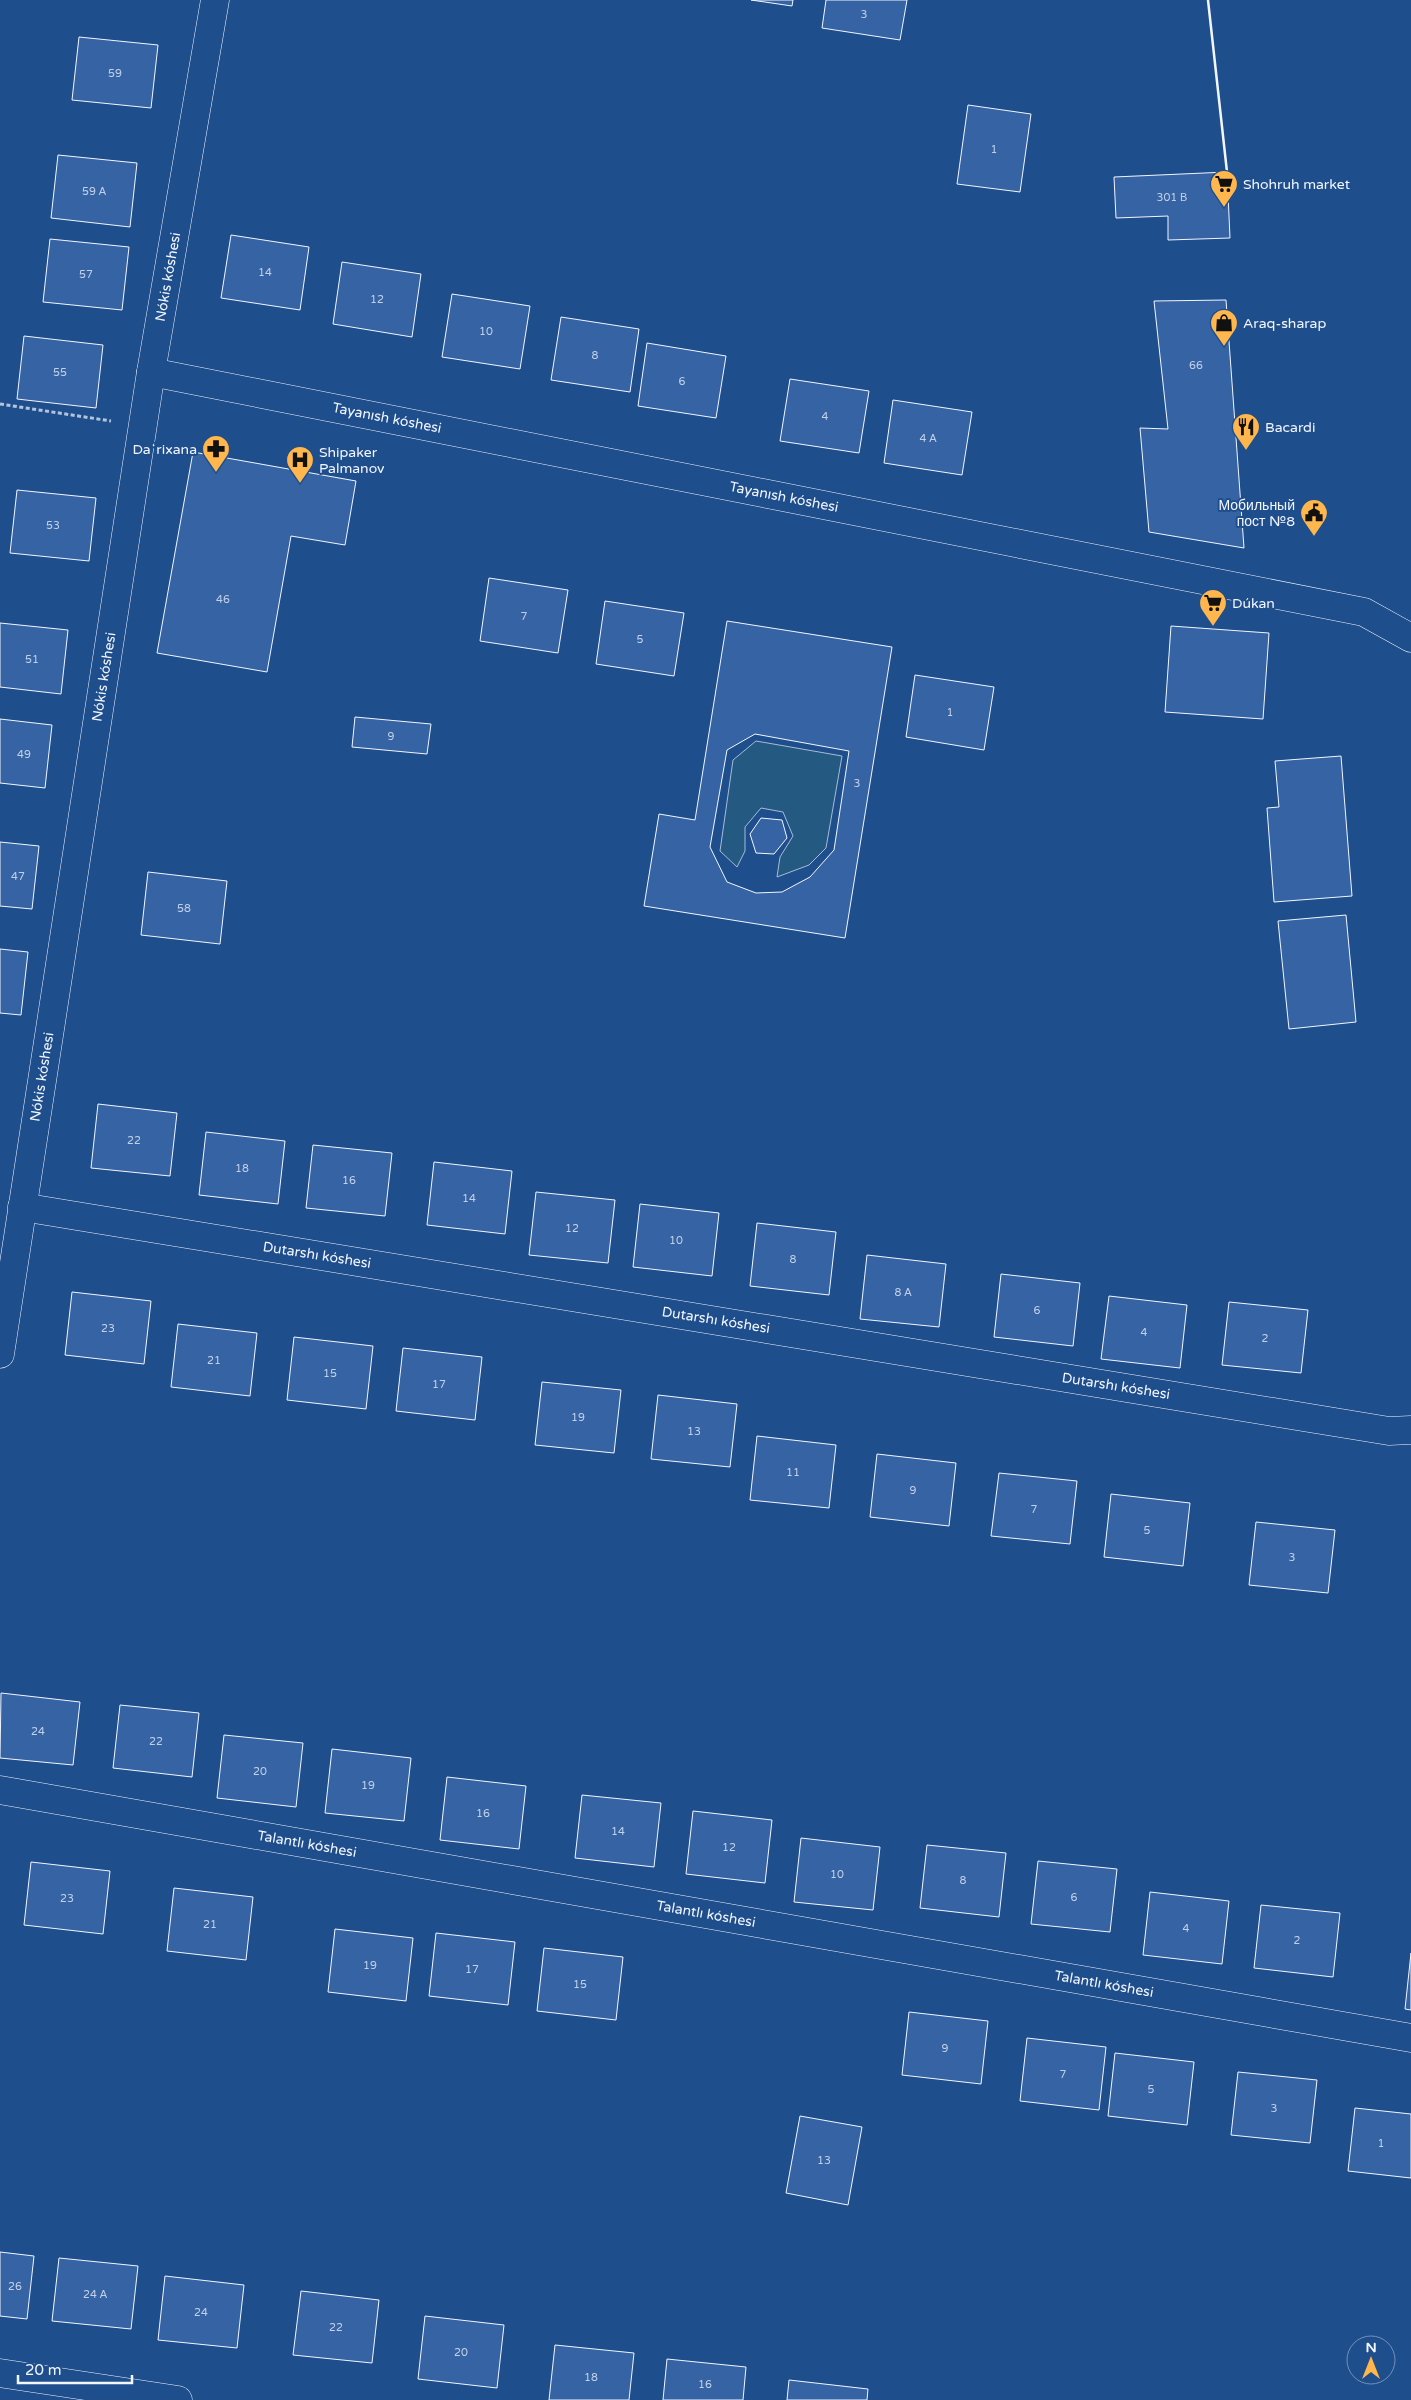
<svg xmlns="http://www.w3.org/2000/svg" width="1411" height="2400" font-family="'Varela Round',sans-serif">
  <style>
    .green { fill: #245a82; stroke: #a8bbd7 }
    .building { fill: #3563a3; stroke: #f2f6ff; fill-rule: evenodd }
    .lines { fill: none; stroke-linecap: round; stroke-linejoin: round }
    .minor-casing { stroke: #f2f6ff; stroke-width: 29 }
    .path { stroke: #b3c4dc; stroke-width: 3; stroke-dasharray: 4 2.5; stroke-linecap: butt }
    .minor { stroke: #1f4e8c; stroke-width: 28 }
    .wall { stroke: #f2f6ff; stroke-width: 2.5 }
    .labels { text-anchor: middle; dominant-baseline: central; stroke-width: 4; stroke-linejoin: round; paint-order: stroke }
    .number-label { font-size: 11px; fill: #c3d1e8 }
    .poi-label { font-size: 14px; fill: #f2f6ff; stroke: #1f4e8c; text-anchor: start }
    .street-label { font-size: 14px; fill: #f2f6ff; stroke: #1f4e8c }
  </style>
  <rect width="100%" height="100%" fill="#1f4e8c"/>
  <polygon class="green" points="756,741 842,756 826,848 809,865 777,877 780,857 793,836 783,812 761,808 745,827 745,851 737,867 720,851 733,760"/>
  <g class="building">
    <polygon points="751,0 793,0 792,6"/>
    <polygon points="826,0 907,0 900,40 822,28"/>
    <polygon points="79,37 158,45 151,108 72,100"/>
    <polygon points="968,105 1031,114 1020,192 957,184"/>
    <polygon points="58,155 137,163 130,227 51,218"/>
    <polygon points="1227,172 1230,238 1168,240 1168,216 1116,218 1114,177"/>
    <polygon points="231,235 309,247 300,310 221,298"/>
    <polygon points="50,239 129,247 122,310 43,302"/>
    <polygon points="342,262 421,274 412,337 333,324"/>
    <polygon points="452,294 530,306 520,369 442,357"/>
    <polygon points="1226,300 1244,548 1149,532 1140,428 1168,429 1154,301"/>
    <polygon points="561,317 639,329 630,392 551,380"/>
    <polygon points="24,336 103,345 96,408 17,399"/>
    <polygon points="647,343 726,356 716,418 638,406"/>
    <polygon points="790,379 869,391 859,453 780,441"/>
    <polygon points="893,400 972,412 962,475 884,463"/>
    <polygon points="193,452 356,481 345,545 291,536 267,672 157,653"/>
    <polygon points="17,490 96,498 89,561 10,553"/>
    <polygon points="489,578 568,590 558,653 480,641"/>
    <polygon points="605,601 684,613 674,676 596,664"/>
    <path d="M727,621L892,647L845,938L644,906L659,814L695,820ZM755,734L849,751L834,850L810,877L782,892L756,893L727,882L710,847L727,750Z"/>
    <polygon points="0,623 68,630 61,694 0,687"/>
    <polygon points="1171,626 1269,633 1263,719 1165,712"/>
    <polygon points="915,675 994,687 984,750 906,737"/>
    <polygon points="355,717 431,724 427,754 352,747"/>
    <polygon points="0,719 52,725 45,788 0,783"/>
    <polygon points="1341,756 1352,896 1274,902 1267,808 1279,807 1275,761"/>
    <polygon points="761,818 782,820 787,838 774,854 756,853 750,834"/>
    <polygon points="0,842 39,846 32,909 0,906"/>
    <polygon points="148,872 227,881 220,944 141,935"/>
    <polygon points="1346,915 1356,1022 1289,1029 1278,921"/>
    <polygon points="0,949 28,952 21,1015 0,1013"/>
    <polygon points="98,1104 177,1113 170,1176 91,1168"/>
    <polygon points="206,1132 285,1141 278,1204 199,1195"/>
    <polygon points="313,1145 392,1153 385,1216 306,1208"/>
    <polygon points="434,1162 512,1171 505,1234 427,1225"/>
    <polygon points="536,1192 615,1200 608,1263 529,1255"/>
    <polygon points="640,1204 719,1213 712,1276 633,1267"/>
    <polygon points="757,1223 836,1232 829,1295 750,1286"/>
    <polygon points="867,1255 946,1264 939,1327 860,1319"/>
    <polygon points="1001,1274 1080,1283 1073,1346 994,1337"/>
    <polygon points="72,1292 151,1301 144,1364 65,1355"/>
    <polygon points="1109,1296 1187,1305 1180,1368 1101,1359"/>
    <polygon points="1229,1302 1308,1310 1301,1373 1222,1365"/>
    <polygon points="178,1324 257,1333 250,1396 171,1387"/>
    <polygon points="294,1337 373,1346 366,1409 287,1400"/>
    <polygon points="403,1348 482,1357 475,1420 396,1411"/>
    <polygon points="542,1382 621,1390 614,1453 535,1445"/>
    <polygon points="658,1395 737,1404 730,1467 651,1459"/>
    <polygon points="757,1436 836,1445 829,1508 750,1500"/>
    <polygon points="877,1454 956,1463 949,1526 870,1517"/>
    <polygon points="999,1473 1077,1481 1070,1544 991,1536"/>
    <polygon points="1111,1494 1190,1503 1183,1566 1104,1557"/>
    <polygon points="1256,1522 1335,1530 1328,1593 1249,1585"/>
    <polygon points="1,1693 80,1702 73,1765 0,1758"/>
    <polygon points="120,1705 199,1713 192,1777 113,1768"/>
    <polygon points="224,1735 303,1743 296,1807 217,1798"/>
    <polygon points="332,1749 411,1758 404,1821 325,1813"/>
    <polygon points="447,1777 526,1786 519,1849 440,1840"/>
    <polygon points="582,1795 661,1803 654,1867 575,1858"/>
    <polygon points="693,1811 772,1820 765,1883 686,1874"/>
    <polygon points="801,1838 880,1847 873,1910 794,1902"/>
    <polygon points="927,1845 1006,1853 999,1917 920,1908"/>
    <polygon points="1038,1861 1117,1869 1110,1932 1031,1924"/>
    <polygon points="31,1862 110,1871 103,1934 24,1925"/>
    <polygon points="174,1888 253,1897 246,1960 167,1951"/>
    <polygon points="1150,1892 1229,1901 1222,1964 1143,1955"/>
    <polygon points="1261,1905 1340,1913 1333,1977 1254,1968"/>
    <polygon points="335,1929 413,1938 406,2001 328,1992"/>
    <polygon points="436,1933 515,1942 508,2005 429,1996"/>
    <polygon points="544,1948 623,1957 616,2020 537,2011"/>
    <polygon points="1411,1953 1411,2010 1405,2009"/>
    <polygon points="909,2012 988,2021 981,2084 902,2075"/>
    <polygon points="1027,2038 1106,2047 1099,2110 1020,2101"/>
    <polygon points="1115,2053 1194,2062 1187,2125 1108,2116"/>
    <polygon points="1238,2072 1317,2080 1310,2143 1231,2135"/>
    <polygon points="1355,2108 1411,2114 1411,2178 1348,2171"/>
    <polygon points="800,2116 862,2127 848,2205 786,2193"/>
    <polygon points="0,2252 34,2256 27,2319 0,2316"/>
    <polygon points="59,2258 138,2266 131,2329 52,2321"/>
    <polygon points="165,2276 244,2285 237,2348 158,2340"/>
    <polygon points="301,2291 379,2300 372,2363 293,2355"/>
    <polygon points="425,2316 504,2325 497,2388 418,2379"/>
    <polygon points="555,2345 634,2353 629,2400 549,2400"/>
    <polygon points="667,2359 746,2367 743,2400 663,2400"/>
    <polygon points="789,2380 868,2389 867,2400 787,2400"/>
  </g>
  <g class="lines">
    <defs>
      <g id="minor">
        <polyline points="151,372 1364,612 1411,638"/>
        <polyline points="22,1207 1389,1431 1411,1430"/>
        <polyline points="0,1354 151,372 215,0"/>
        <polyline points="0,1790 1411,2038"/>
        <polyline points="0,2373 178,2400"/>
      </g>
    </defs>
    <use href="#minor" class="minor-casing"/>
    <polyline class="path" points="0,404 111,421"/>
    <use href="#minor" class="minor"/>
    <polyline class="wall" points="1208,0 1227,172"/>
  </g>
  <defs>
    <symbol id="supermarket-pin" viewBox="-11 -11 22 30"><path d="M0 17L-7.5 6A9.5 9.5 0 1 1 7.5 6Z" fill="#ffb74d" stroke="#1f4e8c"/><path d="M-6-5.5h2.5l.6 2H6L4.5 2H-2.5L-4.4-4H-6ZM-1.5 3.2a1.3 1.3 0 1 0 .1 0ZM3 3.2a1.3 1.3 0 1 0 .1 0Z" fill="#111"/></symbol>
    <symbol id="shop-pin" viewBox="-11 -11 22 30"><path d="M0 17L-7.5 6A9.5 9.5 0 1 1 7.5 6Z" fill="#ffb74d" stroke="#1f4e8c"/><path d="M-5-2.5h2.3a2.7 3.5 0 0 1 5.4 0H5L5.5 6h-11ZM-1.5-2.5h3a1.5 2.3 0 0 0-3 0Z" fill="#111"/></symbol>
    <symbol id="restaurant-pin" viewBox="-11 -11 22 30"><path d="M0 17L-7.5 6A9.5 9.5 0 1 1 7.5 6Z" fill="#ffb74d" stroke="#1f4e8c"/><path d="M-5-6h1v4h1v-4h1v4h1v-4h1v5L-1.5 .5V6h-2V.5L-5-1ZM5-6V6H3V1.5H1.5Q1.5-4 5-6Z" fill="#111"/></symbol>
    <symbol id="pharmacy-pin" viewBox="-11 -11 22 30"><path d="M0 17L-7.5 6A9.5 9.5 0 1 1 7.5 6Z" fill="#ffb74d" stroke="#1f4e8c"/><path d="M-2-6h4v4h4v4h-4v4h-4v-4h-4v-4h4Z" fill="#111"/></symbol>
    <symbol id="hospital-pin" viewBox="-11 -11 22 30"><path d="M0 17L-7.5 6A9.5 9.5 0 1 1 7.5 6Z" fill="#ffb74d" stroke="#1f4e8c"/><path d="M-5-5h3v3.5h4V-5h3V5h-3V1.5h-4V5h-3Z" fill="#111"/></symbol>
    <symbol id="civic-pin" viewBox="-11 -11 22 30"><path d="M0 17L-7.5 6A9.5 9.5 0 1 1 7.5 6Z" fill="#ffb74d" stroke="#1f4e8c"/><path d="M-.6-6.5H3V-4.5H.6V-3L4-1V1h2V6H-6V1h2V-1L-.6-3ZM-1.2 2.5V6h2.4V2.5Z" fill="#111"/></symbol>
  </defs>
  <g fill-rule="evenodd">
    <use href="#supermarket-pin" x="1208" y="168" width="32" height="43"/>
    <use href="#shop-pin" x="1208" y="307" width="32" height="43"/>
    <use href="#restaurant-pin" x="1230" y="411" width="32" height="43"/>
    <use href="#pharmacy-pin" x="200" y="433" width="32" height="43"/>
    <use href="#hospital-pin" x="284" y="444" width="32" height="43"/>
    <use href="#civic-pin" x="1298" y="497" width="32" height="43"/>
    <use href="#supermarket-pin" x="1197" y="587" width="32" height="43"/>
  </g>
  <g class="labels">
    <g class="number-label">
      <text x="864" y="14">3</text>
      <text x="115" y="73">59</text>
      <text x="994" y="149">1</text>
      <text x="94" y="191">59 А</text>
      <text x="1172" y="197">301 В</text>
      <text x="265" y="272">14</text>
      <text x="86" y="274">57</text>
      <text x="377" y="299">12</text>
      <text x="486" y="331">10</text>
      <text x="595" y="355">8</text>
      <text x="1196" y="365">66</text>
      <text x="60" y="372">55</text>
      <text x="682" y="381">6</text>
      <text x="825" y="416">4</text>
      <text x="928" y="438">4 А</text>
      <text x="53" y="525">53</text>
      <text x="223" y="599">46</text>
      <text x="524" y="616">7</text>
      <text x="640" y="639">5</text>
      <text x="32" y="659">51</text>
      <text x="950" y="712">1</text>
      <text x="391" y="736">9</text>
      <text x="24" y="754">49</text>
      <text x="857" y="783">3</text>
      <text x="18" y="876">47</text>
      <text x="184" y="908">58</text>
      <text x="134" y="1140">22</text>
      <text x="242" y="1168">18</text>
      <text x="349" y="1180">16</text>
      <text x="469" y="1198">14</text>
      <text x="572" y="1228">12</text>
      <text x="676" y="1240">10</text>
      <text x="793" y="1259">8</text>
      <text x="903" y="1292">8 А</text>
      <text x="1037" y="1310">6</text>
      <text x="108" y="1328">23</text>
      <text x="1144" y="1332">4</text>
      <text x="1265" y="1338">2</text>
      <text x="214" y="1360">21</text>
      <text x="330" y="1373">15</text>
      <text x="439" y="1384">17</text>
      <text x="578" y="1417">19</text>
      <text x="694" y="1431">13</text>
      <text x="793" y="1472">11</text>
      <text x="913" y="1490">9</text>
      <text x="1034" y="1509">7</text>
      <text x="1147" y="1530">5</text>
      <text x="1292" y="1557">3</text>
      <text x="38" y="1731">24</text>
      <text x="156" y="1741">22</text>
      <text x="260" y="1771">20</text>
      <text x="368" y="1785">19</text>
      <text x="483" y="1813">16</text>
      <text x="618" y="1831">14</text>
      <text x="729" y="1847">12</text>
      <text x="837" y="1874">10</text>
      <text x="963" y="1880">8</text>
      <text x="1074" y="1897">6</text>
      <text x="67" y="1898">23</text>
      <text x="210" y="1924">21</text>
      <text x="1186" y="1928">4</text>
      <text x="1297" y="1940">2</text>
      <text x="370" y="1965">19</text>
      <text x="472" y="1969">17</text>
      <text x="580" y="1984">15</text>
      <text x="945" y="2048">9</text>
      <text x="1063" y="2074">7</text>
      <text x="1151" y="2089">5</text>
      <text x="1274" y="2108">3</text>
      <text x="1381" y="2143">1</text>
      <text x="824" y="2160">13</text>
      <text x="15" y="2286">26</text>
      <text x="95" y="2294">24 А</text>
      <text x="201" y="2312">24</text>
      <text x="336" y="2327">22</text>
      <text x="461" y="2352">20</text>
      <text x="591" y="2377">18</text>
      <text x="705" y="2384">16</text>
    </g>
    <g class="poi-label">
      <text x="1243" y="184">Shohruh market</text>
      <text x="1243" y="323">Araq-sharap</text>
      <text x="1265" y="427">Bacardi</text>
      <text x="197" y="449" text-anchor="end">Daʻrixana</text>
      <text x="319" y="452">Shipaker<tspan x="319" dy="16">Palmanov</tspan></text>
      <text x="1295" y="505" text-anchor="end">Мобильный<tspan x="1295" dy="16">пост №8</tspan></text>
      <text x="1232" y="603">Dúkan</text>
    </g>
    <g class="street-label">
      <text transform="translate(168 277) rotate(-80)">Nókis kóshesi</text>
      <text transform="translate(387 418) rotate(11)">Tayanısh kóshesi</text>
      <text transform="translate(784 497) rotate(11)">Tayanısh kóshesi</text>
      <text transform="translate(104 677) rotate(-81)">Nókis kóshesi</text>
      <text transform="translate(42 1077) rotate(-81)">Nókis kóshesi</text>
      <text transform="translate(317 1255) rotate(9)">Dutarshı kóshesi</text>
      <text transform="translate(716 1320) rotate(9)">Dutarshı kóshesi</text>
      <text transform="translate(1116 1386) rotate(9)">Dutarshı kóshesi</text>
      <text transform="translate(307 1844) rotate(10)">Talantlı kóshesi</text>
      <text transform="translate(706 1914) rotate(10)">Talantlı kóshesi</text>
      <text transform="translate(1104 1984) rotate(10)">Talantlı kóshesi</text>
    </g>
  </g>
  <g transform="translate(1371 2360)"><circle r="24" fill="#1f4e8c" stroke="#7391ba"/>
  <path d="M0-4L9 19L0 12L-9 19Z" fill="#ffb74d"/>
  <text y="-8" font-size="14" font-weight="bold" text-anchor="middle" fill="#f2f6ff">N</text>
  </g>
  <path d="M18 2375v8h114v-8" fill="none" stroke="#f2f6ff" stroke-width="2.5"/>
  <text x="25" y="2375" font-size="15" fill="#f2f6ff" stroke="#1f4e8c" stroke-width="4" paint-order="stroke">20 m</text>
</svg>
